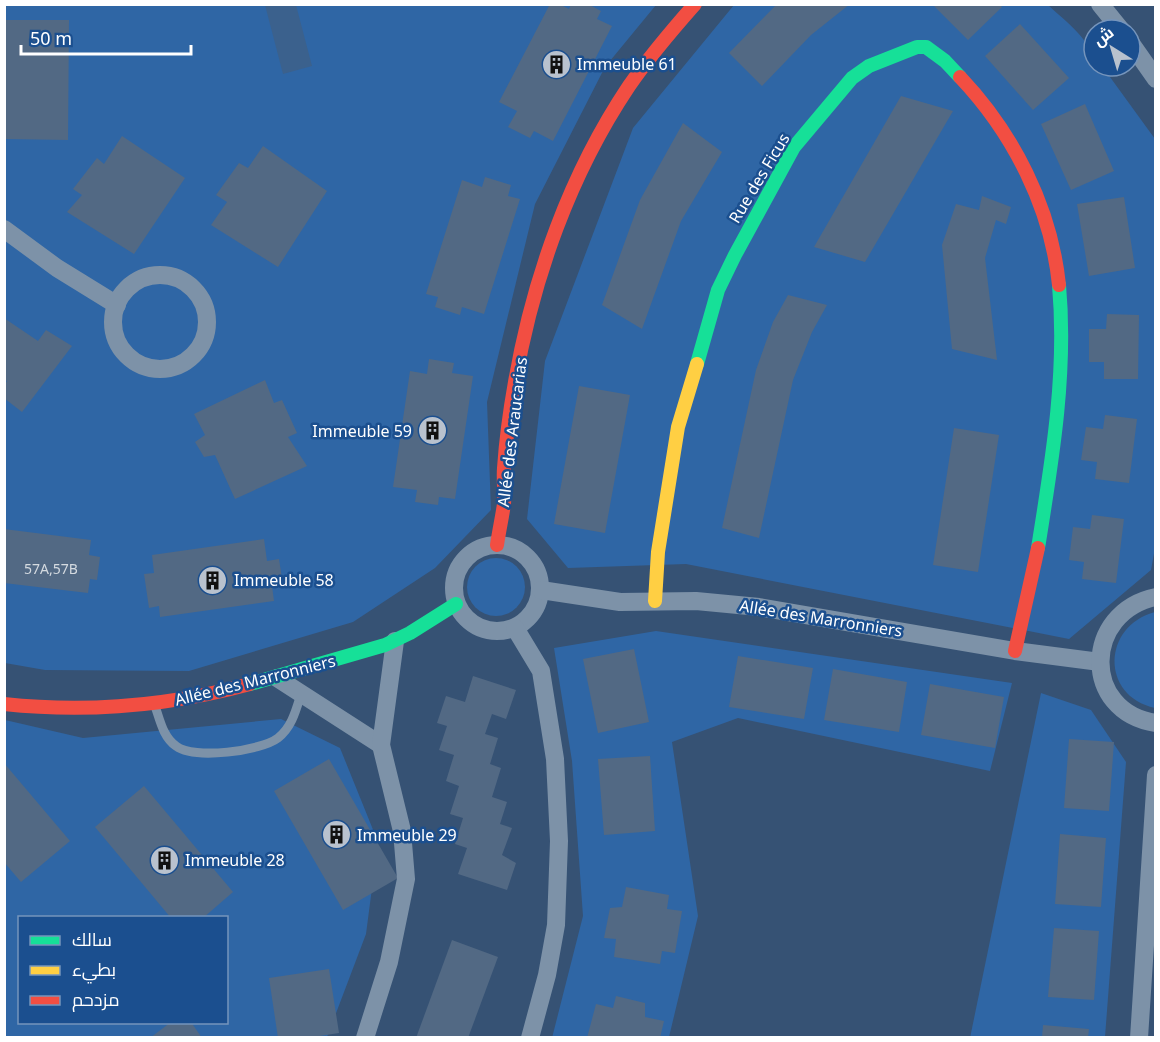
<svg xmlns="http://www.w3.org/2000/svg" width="1160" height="1042" font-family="'Noto Sans',Cairo,sans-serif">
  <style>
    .green { fill: #2f66a5; fill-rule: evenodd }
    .water { fill: #3b618d }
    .building { fill: #526984 }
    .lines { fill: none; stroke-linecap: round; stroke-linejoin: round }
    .lane { stroke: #7d92a8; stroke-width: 9 }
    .street { stroke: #7d92a8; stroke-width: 18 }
    .fast { stroke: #16e098; stroke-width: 14 }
    .slow { stroke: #ffcf43; stroke-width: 14 }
    .jam { stroke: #f24e42; stroke-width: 14 }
    .labels { text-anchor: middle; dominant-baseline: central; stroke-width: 5; stroke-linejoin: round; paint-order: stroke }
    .number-label { font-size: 14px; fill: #d4dae0 }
    .poi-label { font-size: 16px; fill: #fff; stroke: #1b4f8f; text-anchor: start }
    .street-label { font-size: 16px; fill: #fff; stroke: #1b4f8f }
  </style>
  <rect width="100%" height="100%" fill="#365274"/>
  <g class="green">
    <polygon points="4,5 656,5 605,67 535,204 487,402 491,510 435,568 353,622 189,671 45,670 5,663"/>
    <path d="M734,5H1048C1065,21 1094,41 1094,66H1102L1155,139V548L1151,570L1069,639L686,564L568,568L527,519L545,361L633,128Z"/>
    <circle cx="496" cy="587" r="29"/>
    <path d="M1155,612H1156L1155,708C1100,696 1102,626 1155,612Z"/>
    <polygon points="656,631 1012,683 990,771 738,718 672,742 698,916 669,1037 552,1038 583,916 572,761 554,648"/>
    <polygon points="1041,693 1091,710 1126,762 1105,1037 970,1038"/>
    <path d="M281,719L340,748L378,842L366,934L327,1037L5,1038V720L83,738ZM20,918H226V1022H20Z"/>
  </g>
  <polygon class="water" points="265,5 296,5 312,66 283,74"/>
  <g class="building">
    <polygon points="550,4 559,4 569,9 571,4 588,4 601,11 597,19 612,26 553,141 534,131 530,138 508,127 517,111 499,102"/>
    <polygon points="777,4 850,4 811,35 762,86 729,53"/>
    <polygon points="932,4 999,4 1002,7 968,40"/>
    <polygon points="6,20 69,20 68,140 5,139"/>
    <polygon points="1020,24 1069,78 1033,110 985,56"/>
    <polygon points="901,96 953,111 865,262 814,247"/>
    <polygon points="1085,104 1114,171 1071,190 1041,124"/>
    <polygon points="683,123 722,152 681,221 642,329 602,305 640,200"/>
    <polygon points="122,136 185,178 134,254 67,212 82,195 73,189 97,158 104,164"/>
    <polygon points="263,146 327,191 278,267 211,225 227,202 216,195 239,163 248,168"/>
    <polygon points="485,177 511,185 508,196 520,199 484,314 462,307 460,315 435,307 438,297 426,294 462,180 482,187"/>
    <polygon points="982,196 1011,207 1006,224 996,220 985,258 997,360 952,349 942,245 956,204 979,210"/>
    <polygon points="1124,197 1135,268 1089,276 1077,204"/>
    <polygon points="788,295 827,305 812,332 793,380 759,538 722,528 756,370 773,322"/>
    <polygon points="1107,314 1139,315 1138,379 1104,379 1104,362 1089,362 1089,329 1106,329"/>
    <polygon points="4,318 38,341 46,330 72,346 22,412 4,398 4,385 7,381 4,380"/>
    <polygon points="429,359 454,363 452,373 473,376 455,499 439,497 438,505 415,502 417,490 393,487 410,371 427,374"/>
    <polygon points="265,380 274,403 282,400 297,433 288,437 307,466 235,499 215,455 204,457 195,442 205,435 194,414"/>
    <polygon points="579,386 630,395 605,533 554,524"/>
    <polygon points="1105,415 1137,419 1129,483 1095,479 1097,462 1081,460 1086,427 1103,429"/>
    <polygon points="954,428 999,435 978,572 933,565"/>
    <polygon points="1092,515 1124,519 1116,583 1082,579 1084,562 1069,560 1073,527 1090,529"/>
    <polygon points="4,529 91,540 89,555 100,557 97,580 90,579 88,593 4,583"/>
    <polygon points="264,539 267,561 279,559 283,585 272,586 274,601 160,617 159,606 149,608 144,574 154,573 152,555"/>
    <polygon points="634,649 649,722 598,733 583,659"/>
    <polygon points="738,656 813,668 804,719 729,707"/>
    <polygon points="833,669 907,682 899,732 824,720"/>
    <polygon points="473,676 516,690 506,719 492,714 485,734 498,738 490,764 501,768 492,797 507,802 500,824 512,828 502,855 516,863 507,890 458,874 467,848 455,844 463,818 450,814 459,786 446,781 454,755 439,750 447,726 437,723 446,696 465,702"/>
    <polygon points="930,684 1004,697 995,748 921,735"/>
    <polygon points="1069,739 1114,742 1109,811 1064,808"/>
    <polygon points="650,756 655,831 604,835 598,759"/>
    <polygon points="329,759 398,878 343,910 274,791"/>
    <polygon points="4,763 70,841 21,882 4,862"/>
    <polygon points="144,786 233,892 203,918 171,918 95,827"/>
    <polygon points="1060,834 1106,838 1101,907 1055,904"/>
    <polygon points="626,887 669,895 667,909 682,911 675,953 662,951 660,964 614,957 616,939 604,938 610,908 622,907"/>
    <polygon points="1054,928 1099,931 1094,1000 1048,997"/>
    <polygon points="452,940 498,957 468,1038 416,1038"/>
    <polygon points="329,969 339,1033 307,1038 278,1038 269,978"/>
    <polygon points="616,996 645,1003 645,1017 664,1021 660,1038 587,1038 596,1004 613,1008"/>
    <polygon points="171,1022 191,1022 202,1038 150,1038"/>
    <polygon points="1043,1025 1089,1029 1088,1038 1042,1038"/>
  </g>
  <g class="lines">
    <path class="lane" d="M155,706C160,720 163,737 176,746C194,760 261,751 278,738C292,727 296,710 301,694"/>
    <g class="street">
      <polyline points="1100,4 1121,30"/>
      <polyline points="1130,42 1156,79"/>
      <polyline points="4,229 57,268 117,305"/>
      <circle cx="160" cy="322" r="47"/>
      <circle cx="497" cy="588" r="43"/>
      <polyline points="541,590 620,602 696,601 759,607 1015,651 1100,662"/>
      <path d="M1156,597C1083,612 1081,712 1156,723"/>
      <polyline points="515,628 541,671 555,759 559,841 556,925 547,975 530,1038"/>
      <polyline points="277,678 381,745"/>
      <polyline points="365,1038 389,962 406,879 402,831 381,745 395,641"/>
      <polyline points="1139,1038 1156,775"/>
    </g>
    <g class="fast">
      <polyline points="697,364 718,290 735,255 794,147 852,78 869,66 917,47 926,47 945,61 960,77"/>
      <path d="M1038,548C1052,461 1067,373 1059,285"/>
      <polyline points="250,684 385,645 410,633 456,604"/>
    </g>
    <polyline class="slow" points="655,601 658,552 678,427 697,364"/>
    <g class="jam">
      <path d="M960,77C1013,133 1051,207 1059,285"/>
      <path d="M497,545C499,531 502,518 504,504C505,492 503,480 504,468C506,439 510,410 515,382C533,278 570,174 629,86C649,57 672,30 695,4"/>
      <polyline points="1015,651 1038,548"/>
      <path d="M4,704C88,713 169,706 250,684"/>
    </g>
  </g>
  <defs>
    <symbol id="building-disc" viewBox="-11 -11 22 22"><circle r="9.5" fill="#b9c2ce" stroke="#1b4f8f"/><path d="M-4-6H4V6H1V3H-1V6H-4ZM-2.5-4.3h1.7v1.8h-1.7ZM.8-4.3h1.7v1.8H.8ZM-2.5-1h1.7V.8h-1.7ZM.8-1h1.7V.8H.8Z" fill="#111"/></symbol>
  </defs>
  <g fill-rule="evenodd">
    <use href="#building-disc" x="540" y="48" width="33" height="33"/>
    <use href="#building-disc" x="416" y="414" width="33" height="33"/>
    <use href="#building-disc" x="196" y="564" width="33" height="33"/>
    <use href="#building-disc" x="320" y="818" width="33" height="33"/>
    <use href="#building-disc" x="148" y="844" width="33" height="33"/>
  </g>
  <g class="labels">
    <g class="number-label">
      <text x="51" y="568">57A,57B</text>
    </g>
    <g class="poi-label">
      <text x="577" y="64">Immeuble 61</text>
      <text x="412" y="431" text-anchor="end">Immeuble 59</text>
      <text x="234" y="580">Immeuble 58</text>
      <text x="357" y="835">Immeuble 29</text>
      <text x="185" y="860">Immeuble 28</text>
    </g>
    <g class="street-label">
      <text transform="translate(759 178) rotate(-59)">Rue des Ficus</text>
      <text transform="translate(512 432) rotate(-83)">Allée des Araucarias</text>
      <text transform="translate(821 618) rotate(9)">Allée des Marronniers</text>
      <text transform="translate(255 680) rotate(-14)">Allée des Marronniers</text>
    </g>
  </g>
  <rect width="1160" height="1042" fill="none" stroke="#ffffff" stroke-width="12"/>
  <rect x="18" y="916" width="210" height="108" fill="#1b4f8f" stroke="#7695bc" stroke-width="1.5"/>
  <rect x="30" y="936" width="30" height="9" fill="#16e098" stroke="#7695bc" stroke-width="1.5"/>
  <text x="72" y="946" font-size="18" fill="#ffffff">سالك</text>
  <rect x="30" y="966" width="30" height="9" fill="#ffcf43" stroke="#7695bc" stroke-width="1.5"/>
  <text x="72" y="976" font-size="18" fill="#ffffff">بطيء</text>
  <rect x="30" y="996" width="30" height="9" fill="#f24e42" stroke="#7695bc" stroke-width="1.5"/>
  <text x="72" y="1006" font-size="18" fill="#ffffff">مزدحم</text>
  <g transform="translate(1112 48) rotate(323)"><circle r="28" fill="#1b4f8f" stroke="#7695bc" stroke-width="1.5"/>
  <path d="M0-4.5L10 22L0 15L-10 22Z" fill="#b9c2ce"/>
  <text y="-9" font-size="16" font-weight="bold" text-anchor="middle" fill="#ffffff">ش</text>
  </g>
  <path d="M21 45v9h170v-9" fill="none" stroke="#ffffff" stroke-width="3"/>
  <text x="30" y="45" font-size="18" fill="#ffffff" stroke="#1b4f8f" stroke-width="4.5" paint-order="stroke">50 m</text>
</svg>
